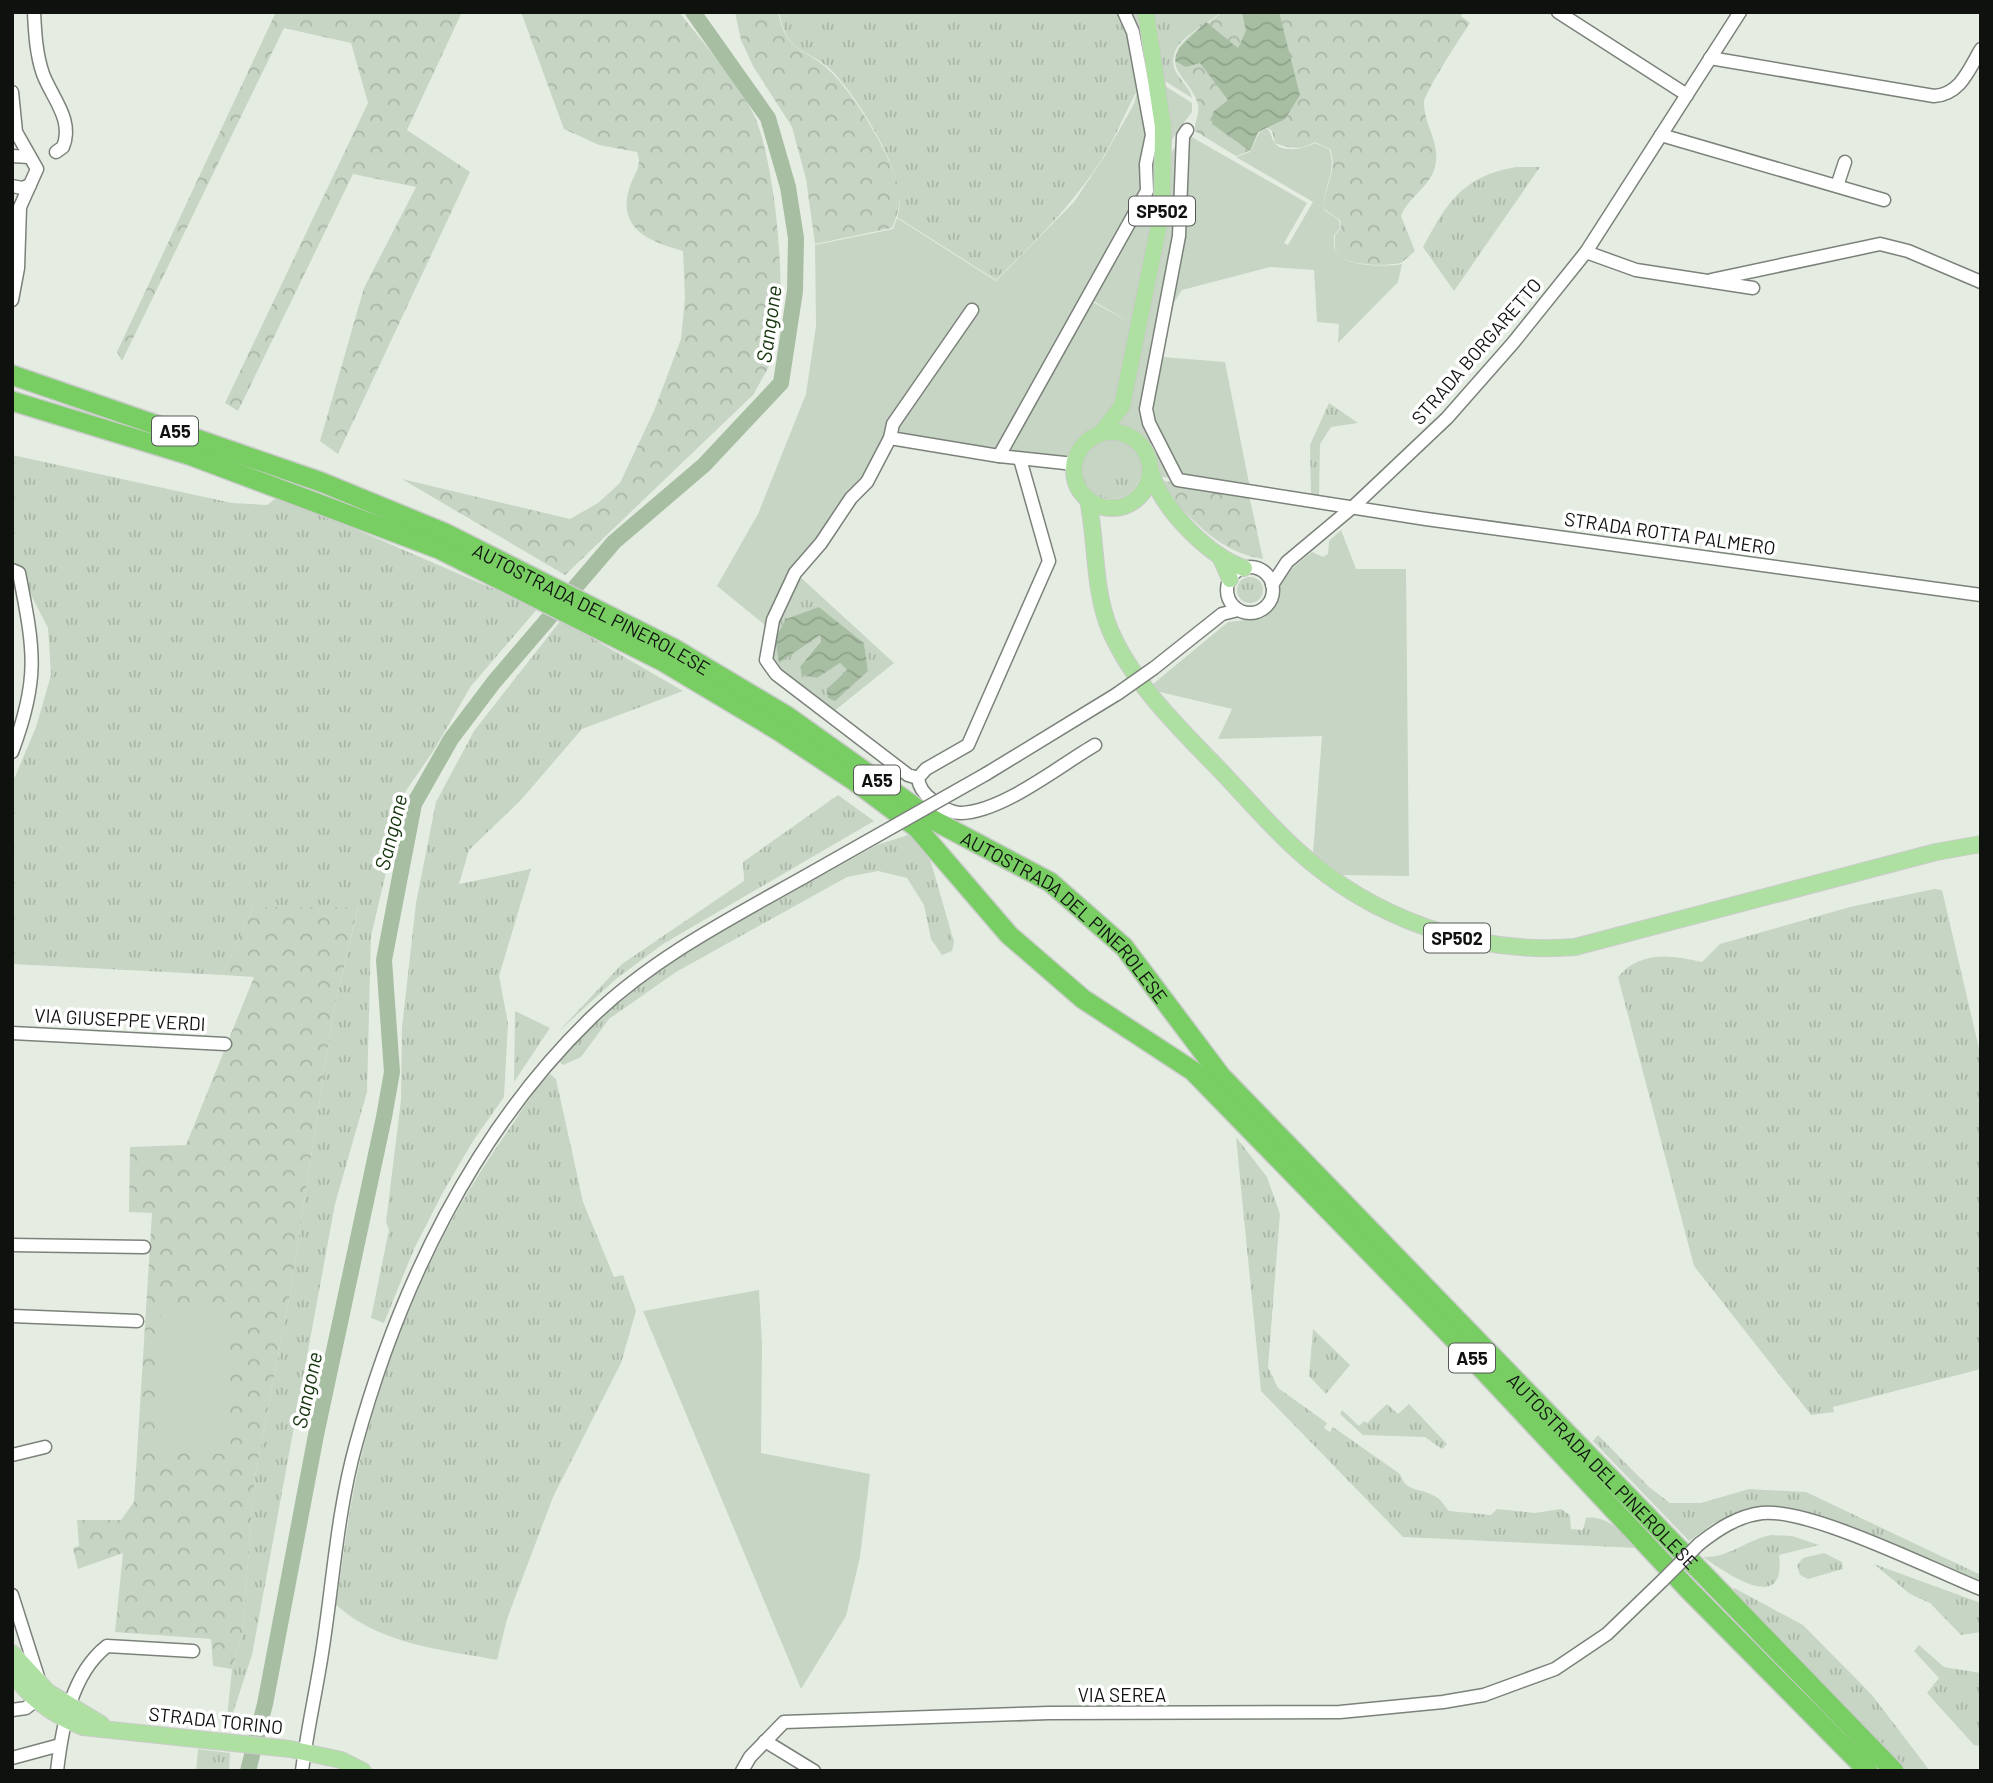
<svg xmlns="http://www.w3.org/2000/svg" width="1993" height="1783" font-family="Barlow,sans-serif">
  <style>
    .grass { fill: url(#grass-tufts); fill-rule: evenodd }
    .forest { fill: url(#forest-crowns) }
    .garden { fill: #c7d5c4 }
    .water { fill: url(#water-waves) }
    .lines { fill: none; stroke-linecap: round; stroke-linejoin: round }
    .river { stroke: #a8bea3; stroke-width: 16 }
    .minor-casing { stroke: #7b827a; stroke-width: 15 }
    .major-casing { stroke: #cacbca; stroke-width: 18 }
    .highway-casing { stroke: #cacbca; stroke-width: 22 }
    .minor { stroke: #fff; stroke-width: 12 }
    .major { stroke: #aee1a1; stroke-width: 16 }
    .highway { stroke: #78cd63; stroke-width: 19 }
    .minor-bridge-casing { stroke: #7b827a; stroke-width: 15; stroke-linecap: butt }
    .minor-bridge { stroke: #fff; stroke-width: 12 }
    .labels { text-anchor: middle; dominant-baseline: central; stroke-width: 7; stroke-linejoin: round; paint-order: stroke }
    .shield { fill: #fff; stroke: #565856; stroke-width: 2 }
    .shield-label { font-size: 18px; font-weight: bold; fill: #0e110e }
    .street-label { font-size: 19px; fill: #0e110e; stroke: #fff }
    .water-label { font-size: 21px; font-style: italic; fill: #16360e; stroke: #fff }
  </style>
  <defs>
    <pattern id="grass-tufts" width="24" height="20" patternUnits="userSpaceOnUse" patternTransform="scale(1.75)"><rect width="24" height="20" fill="#c7d5c4"/><path d="M3 7l-1-3M5 7V3M7 7l1-3M15 17l-1-3M17 17v-4M19 17l1-3" fill="none" stroke="#aab6a7"/></pattern>
    <pattern id="forest-crowns" width="20" height="18" patternUnits="userSpaceOnUse" patternTransform="scale(1.75)"><rect width="20" height="18" fill="#c7d5c4"/><path d="M2 6a3 3 0 1 1 6 0M12 15a3 3 0 1 1 6 0" fill="none" stroke="#aab6a7"/></pattern>
    <pattern id="water-waves" width="16" height="10" patternUnits="userSpaceOnUse" patternTransform="scale(1.75)"><rect width="16" height="10" fill="#a8bea3"/><path d="M0 5q4-4 8 0t8 0" fill="none" stroke="#8fa28b"/></pattern>
  </defs>
  <rect width="100%" height="100%" fill="#e5ede3"/>
  <g class="grass">
    <path d="M779,12H1121L1148,74C1130,97 1119,133 1102,159C1072,206 1035,241 996,280L897,217C912,181 859,100 834,73C808,46 788,58 779,12Z"/>
    <path d="M1126,12H1221C1206,27 1165,40 1175,70C1179,80 1190,87 1192,98L1152,73Z"/>
    <path d="M1516,167H1540L1454,291L1423,247C1447,202 1463,176 1516,167Z"/>
    <polygon points="1329,403 1358,423 1331,427 1320,444 1319,496 1311,496 1310,445"/>
    <polygon points="12,455 232,503 267,505 279,496 538,608 471,686 434,750 405,792 371,936 367,1092 335,1204 252,1655 225,1737 232,1669 242,1634 255,1476 289,1299 333,1014 358,908 253,907 223,975 12,964 12,784 36,727 51,675 48,628 12,558"/>
    <path d="M1081,466L1141,473C1133,512 1080,505 1081,466Z"/>
    <path d="M798,575L894,663L833,712L771,662L772,637ZM819,607L864,643L868,671L847,670L840,663L817,678L802,675L800,668L821,640L820,635L779,662L775,639Z"/>
    <circle cx="1250" cy="590" r="13"/>
    <polygon points="561,620 683,691 582,729 521,800 469,850 459,884 531,869 499,976 508,1023 504,1097 473,1141 442,1194 414,1249 384,1323 371,1318 389,1230 386,1222 401,1100 402,1028 416,903 436,802 474,731"/>
    <polygon points="838,795 874,821 663,944 616,979 558,1032 622,964 744,881 743,862"/>
    <polygon points="911,834 930,859 954,942 952,951 942,955 931,939 924,905 907,878 878,871 847,877 676,972 609,1019 581,1057 563,1065 558,1060 603,1014 657,971 704,941 877,845"/>
    <path d="M1934,889L1942,890L1981,1057V1369L1833,1407L1834,1412L1811,1415L1694,1266L1618,977C1640,950 1673,955 1702,962L1720,944L1850,907Z"/>
    <polygon points="515,1011 550,1028 514,1082"/>
    <path d="M550,1074L556,1079L583,1202L614,1277L623,1275L636,1311L621,1363L553,1497L507,1619L497,1660C439,1649 382,1645 336,1605C342,1568 346,1531 353,1494C378,1369 430,1242 503,1138C518,1117 532,1092 550,1074Z"/>
    <path d="M1236,1137L1267,1177L1280,1214L1268,1367L1278,1388L1327,1423L1324,1428L1330,1432L1333,1427L1400,1474C1406,1494 1423,1487 1438,1498C1442,1501 1445,1507 1449,1511L1491,1515L1497,1509L1535,1513L1561,1509L1570,1515L1571,1529L1583,1530L1586,1518C1607,1514 1625,1535 1638,1548L1403,1537L1261,1391Z"/>
    <polygon points="1313,1329 1350,1365 1326,1394 1309,1376"/>
    <polygon points="1387,1404 1398,1414 1409,1404 1447,1444 1442,1449 1425,1437 1363,1435 1340,1414 1342,1410 1359,1426 1364,1421 1367,1423"/>
    <polygon points="1598,1435 1649,1487 1670,1503 1701,1503 1749,1489 1806,1492 1981,1575 1981,1584 1823,1518 1779,1506 1747,1509 1714,1523 1689,1541 1593,1441"/>
    <path d="M1771,1535L1792,1536L1819,1545L1779,1555C1787,1617 1725,1572 1703,1557C1730,1558 1743,1541 1771,1535Z"/>
    <polygon points="1824,1553 1842,1562 1843,1569 1808,1579 1800,1575 1797,1565 1803,1558"/>
    <polygon points="1874,1564 1981,1603 1981,1632 1961,1635 1930,1603 1910,1594"/>
    <polygon points="1734,1588 1803,1625 1872,1695 1930,1771 1906,1771 1732,1591"/>
    <polygon points="1919,1645 1944,1667 1981,1673 1981,1746 1974,1745 1927,1693 1939,1678 1914,1651"/>
    <polygon points="198,1749 230,1753 229,1771 196,1771"/>
  </g>
  <g class="forest">
    <polygon points="276,12 462,12 407,130 470,172 338,454 320,441 364,288 416,187 353,174 238,411 225,403 368,103 351,43 284,28 122,361 117,352"/>
    <path d="M521,12H679C700,39 746,92 757,122C776,173 791,310 771,361C767,372 759,383 754,394L565,575L402,479L570,519L598,503L620,483L654,411L681,339L685,298L683,251C653,242 617,231 629,189C633,175 643,167 637,152L599,145L564,129Z"/>
    <path d="M735,12H778C788,58 807,46 833,74C857,99 893,158 899,191C901,205 897,216 892,228L815,244L806,179L792,127L753,66L741,40Z"/>
    <path d="M1222,12H1464L1461,16L1470,23C1462,35 1424,93 1424,103C1424,126 1441,142 1435,167C1430,187 1408,197 1401,216L1415,251L1401,263C1388,266 1344,267 1336,252C1334,248 1335,240 1335,235L1341,228L1340,220L1324,209C1323,189 1339,169 1330,149L1315,142C1302,150 1289,149 1275,143L1272,131L1266,127L1258,133L1250,151L1236,156L1195,131C1194,121 1200,114 1198,105C1192,78 1157,68 1187,38C1197,28 1212,22 1222,12Z"/>
    <path d="M1158,480L1249,495L1263,559C1217,551 1196,522 1164,491Z"/>
    <polygon points="253,907 358,907 333,1014 289,1299 255,1476 242,1634 232,1669 213,1666 211,1639 115,1632 123,1553 78,1569 73,1548 79,1546 77,1520 121,1520 134,1502 152,1213 129,1212 130,1147 186,1145 254,977 223,975"/>
  </g>
  <g class="garden">
    <polygon points="1148,75 1192,103 1192,112 1176,133 997,453 901,436 885,447 811,555 770,629 717,586 758,514 806,394 816,326 815,245 893,229 897,218 996,281 1074,202 1104,157 1134,104 1138,88"/>
    <path d="M1266,128C1273,133 1270,138 1275,143C1283,154 1306,148 1315,143L1329,149C1338,170 1322,189 1324,210L1339,220L1340,228L1334,235C1334,240 1333,248 1336,252C1343,267 1388,267 1402,264L1398,282L1338,343L1339,324L1317,322L1314,270L1270,267L1182,290L1152,336L1150,356L1225,362L1250,488L1020,459L1007,448L1089,300L1131,323L1090,299L1183,132L1307,203L1284,243L1288,245L1313,202L1236,157L1250,152L1259,133Z"/>
    <polygon points="1341,530 1356,569 1406,569 1409,876 1337,875 1323,865 1313,853 1322,736 1218,739 1232,709 1147,689 1228,622 1264,618 1277,605 1279,579 1312,552 1323,557 1328,554 1329,541"/>
    <polygon points="759,1290 762,1344 761,1453 870,1474 860,1557 846,1616 801,1689 643,1311"/>
    <polygon points="228,1305 229,1454 155,1452 161,1306"/>
  </g>
  <g class="water">
    <polygon points="1242,12 1279,12 1300,95 1285,119 1258,132 1250,151 1212,124 1213,112 1228,100 1200,63 1186,67 1175,61 1179,48 1206,22 1238,48 1246,31"/>
    <polygon points="819,607 864,643 868,671 835,701 828,698 827,689 847,670 840,663 817,678 802,675 800,667 821,641 820,635 779,663 775,639 786,619"/>
  </g>
  <g class="lines">
    <polyline class="river" points="248,1771 265,1704 316,1435 384,1117 392,1072 384,960 414,804 451,739 494,682 614,542 704,465 781,383 795,291 796,238 788,187 768,118 693,12"/>
    <defs>
      <g id="minor">
        <path d="M34,12C35,32 36,54 43,74C52,98 74,120 63,147L56,152"/>
        <polyline points="1558,12 1687,95"/>
        <path d="M1710,58L1934,96C1961,94 1969,69 1981,49"/>
        <polyline points="12,92 16,132 37,169 20,207 18,268 12,300"/>
        <polyline points="1187,130 1183,136 1179,236 1146,409 1149,423 1178,480 1426,519 1981,595"/>
        <polyline points="1661,135 1884,200"/>
        <polyline points="12,156 29,157"/>
        <polyline points="12,186 22,188 30,185"/>
        <polyline points="1837,186 1845,162"/>
        <polyline points="1586,252 1636,270 1753,288"/>
        <polyline points="1711,280 1880,244 1908,251 1981,282"/>
        <polyline points="972,310 893,424 890,438 999,456 1074,464"/>
        <polyline points="890,438 867,482 851,498 821,543 795,573 773,620 766,660 776,674 908,775 918,778"/>
        <polyline points="999,456 1147,191 1146,164 1152,135 1133,32 1124,12"/>
        <path d="M1020,459L1049,561L968,745L926,769L918,778C919,788 924,794 932,800C939,806 951,813 961,813C1002,812 1059,766 1095,745"/>
        <circle cx="1250" cy="590" r="23"/>
        <path d="M12,570L19,573C34,649 40,678 12,752"/>
        <polyline points="1272,585 1287,562 1354,506 1447,418 1513,343 1586,252 1740,12"/>
        <polyline points="1154,668 1222,614 1238,610"/>
        <polyline points="986,774 1117,694"/>
        <polyline points="12,1033 225,1044"/>
        <polyline points="12,1245 144,1247"/>
        <polyline points="12,1316 137,1321"/>
        <polyline points="12,1455 45,1447"/>
        <path d="M1699,1544C1718,1529 1738,1516 1762,1513C1810,1508 1931,1569 1981,1589"/>
        <polyline points="12,1595 39,1680"/>
        <polyline points="12,1710 26,1708 36,1700"/>
        <polyline points="765,1741 814,1771"/>
        <polyline points="12,1758 60,1745"/>
        <path d="M57,1771C62,1728 71,1674 107,1646L193,1651"/>
        <path d="M302,1771C307,1731 316,1692 322,1653C333,1584 337,1512 356,1444C399,1287 474,1131 592,1017C653,958 731,918 804,877"/>
        <polyline points="742,1771 750,1757 784,1722 1049,1713 1340,1712 1443,1702 1484,1695 1555,1669 1607,1634 1663,1580"/>
      </g>
      <g id="major">
        <circle cx="1112" cy="470" r="38"/>
        <polyline points="1101,433 1122,406 1162,210 1163,127 1146,12"/>
        <path d="M1150,469C1160,507 1208,556 1244,568"/>
        <path d="M1088,500C1097,543 1093,589 1110,630C1133,683 1177,726 1217,767C1244,795 1269,825 1298,851C1373,919 1474,955 1575,947L1936,852L1981,844"/>
        <polyline points="1220,556 1230,579"/>
        <polyline points="12,1653 48,1692 101,1724"/>
        <path d="M12,1672C29,1698 55,1716 83,1727L290,1749L341,1760L363,1771"/>
      </g>
      <g id="highway">
        <path id="s1" d="M12,375L321,482L445,533L673,648L787,716L933,820L1050,882L1124,947L1221,1076L1894,1771"/>
        <polyline points="12,401 192,456 439,549 664,662 779,731 853,780 917,828 1009,935 1083,999 1193,1071 1454,1339 1687,1588 1868,1771"/>
      </g>
    </defs>
    <use href="#minor" class="minor-casing"/>
    <use href="#major" class="major-casing"/>
    <use href="#highway" class="highway-casing"/>
    <use href="#minor" class="minor"/>
    <use href="#major" class="major"/>
    <use href="#highway" class="highway"/>
    <defs>
      <g id="minor-bridge">
        <polyline points="1117,694 1154,668"/>
        <polyline points="804,877 986,774"/>
        <polyline points="1663,1580 1699,1544"/>
      </g>
    </defs>
    <use href="#minor-bridge" class="minor-bridge-casing"/>
    <use href="#minor-bridge" class="minor-bridge"/>
  </g>
  <g class="labels">
    <g class="shield">
      <rect x="1129" y="196.5" width="66" height="29" rx="5"/>
      <rect x="152" y="416.5" width="46" height="29" rx="5"/>
      <rect x="854" y="765.5" width="46" height="29" rx="5"/>
      <rect x="1424" y="923.5" width="66" height="29" rx="5"/>
      <rect x="1449" y="1343.5" width="46" height="29" rx="5"/>
    </g>
    <g class="shield-label">
      <text x="1162" y="211">SP502</text>
      <text x="175" y="431">A55</text>
      <text x="877" y="780">A55</text>
      <text x="1457" y="938">SP502</text>
      <text x="1472" y="1358">A55</text>
    </g>
    <g class="street-label">
      <text transform="translate(1476 351) rotate(-49)">STRADA BORGARETTO</text>
      <text transform="translate(1670 533) rotate(8)">STRADA ROTTA PALMERO</text>
      <text stroke="none"><textPath href="#s1" startOffset="626">AUTOSTRADA DEL PINEROLESE</textPath></text>
      <text stroke="none"><textPath href="#s1" startOffset="1194">AUTOSTRADA DEL PINEROLESE</textPath></text>
      <text transform="translate(120 1019) rotate(3)">VIA GIUSEPPE VERDI</text>
      <text stroke="none"><textPath href="#s1" startOffset="1970">AUTOSTRADA DEL PINEROLESE</textPath></text>
      <text x="1122" y="1694">VIA SEREA</text>
      <text transform="translate(216 1720) rotate(6)">STRADA TORINO</text>
    </g>
    <g class="water-label">
      <text transform="translate(768 324) rotate(-82)">Sangone</text>
      <text transform="translate(390 832) rotate(-76)">Sangone</text>
      <text transform="translate(306 1390) rotate(-78)">Sangone</text>
    </g>
  </g>
  <rect width="1993" height="1783" fill="none" stroke="#0e110e" stroke-width="28"/>
</svg>
